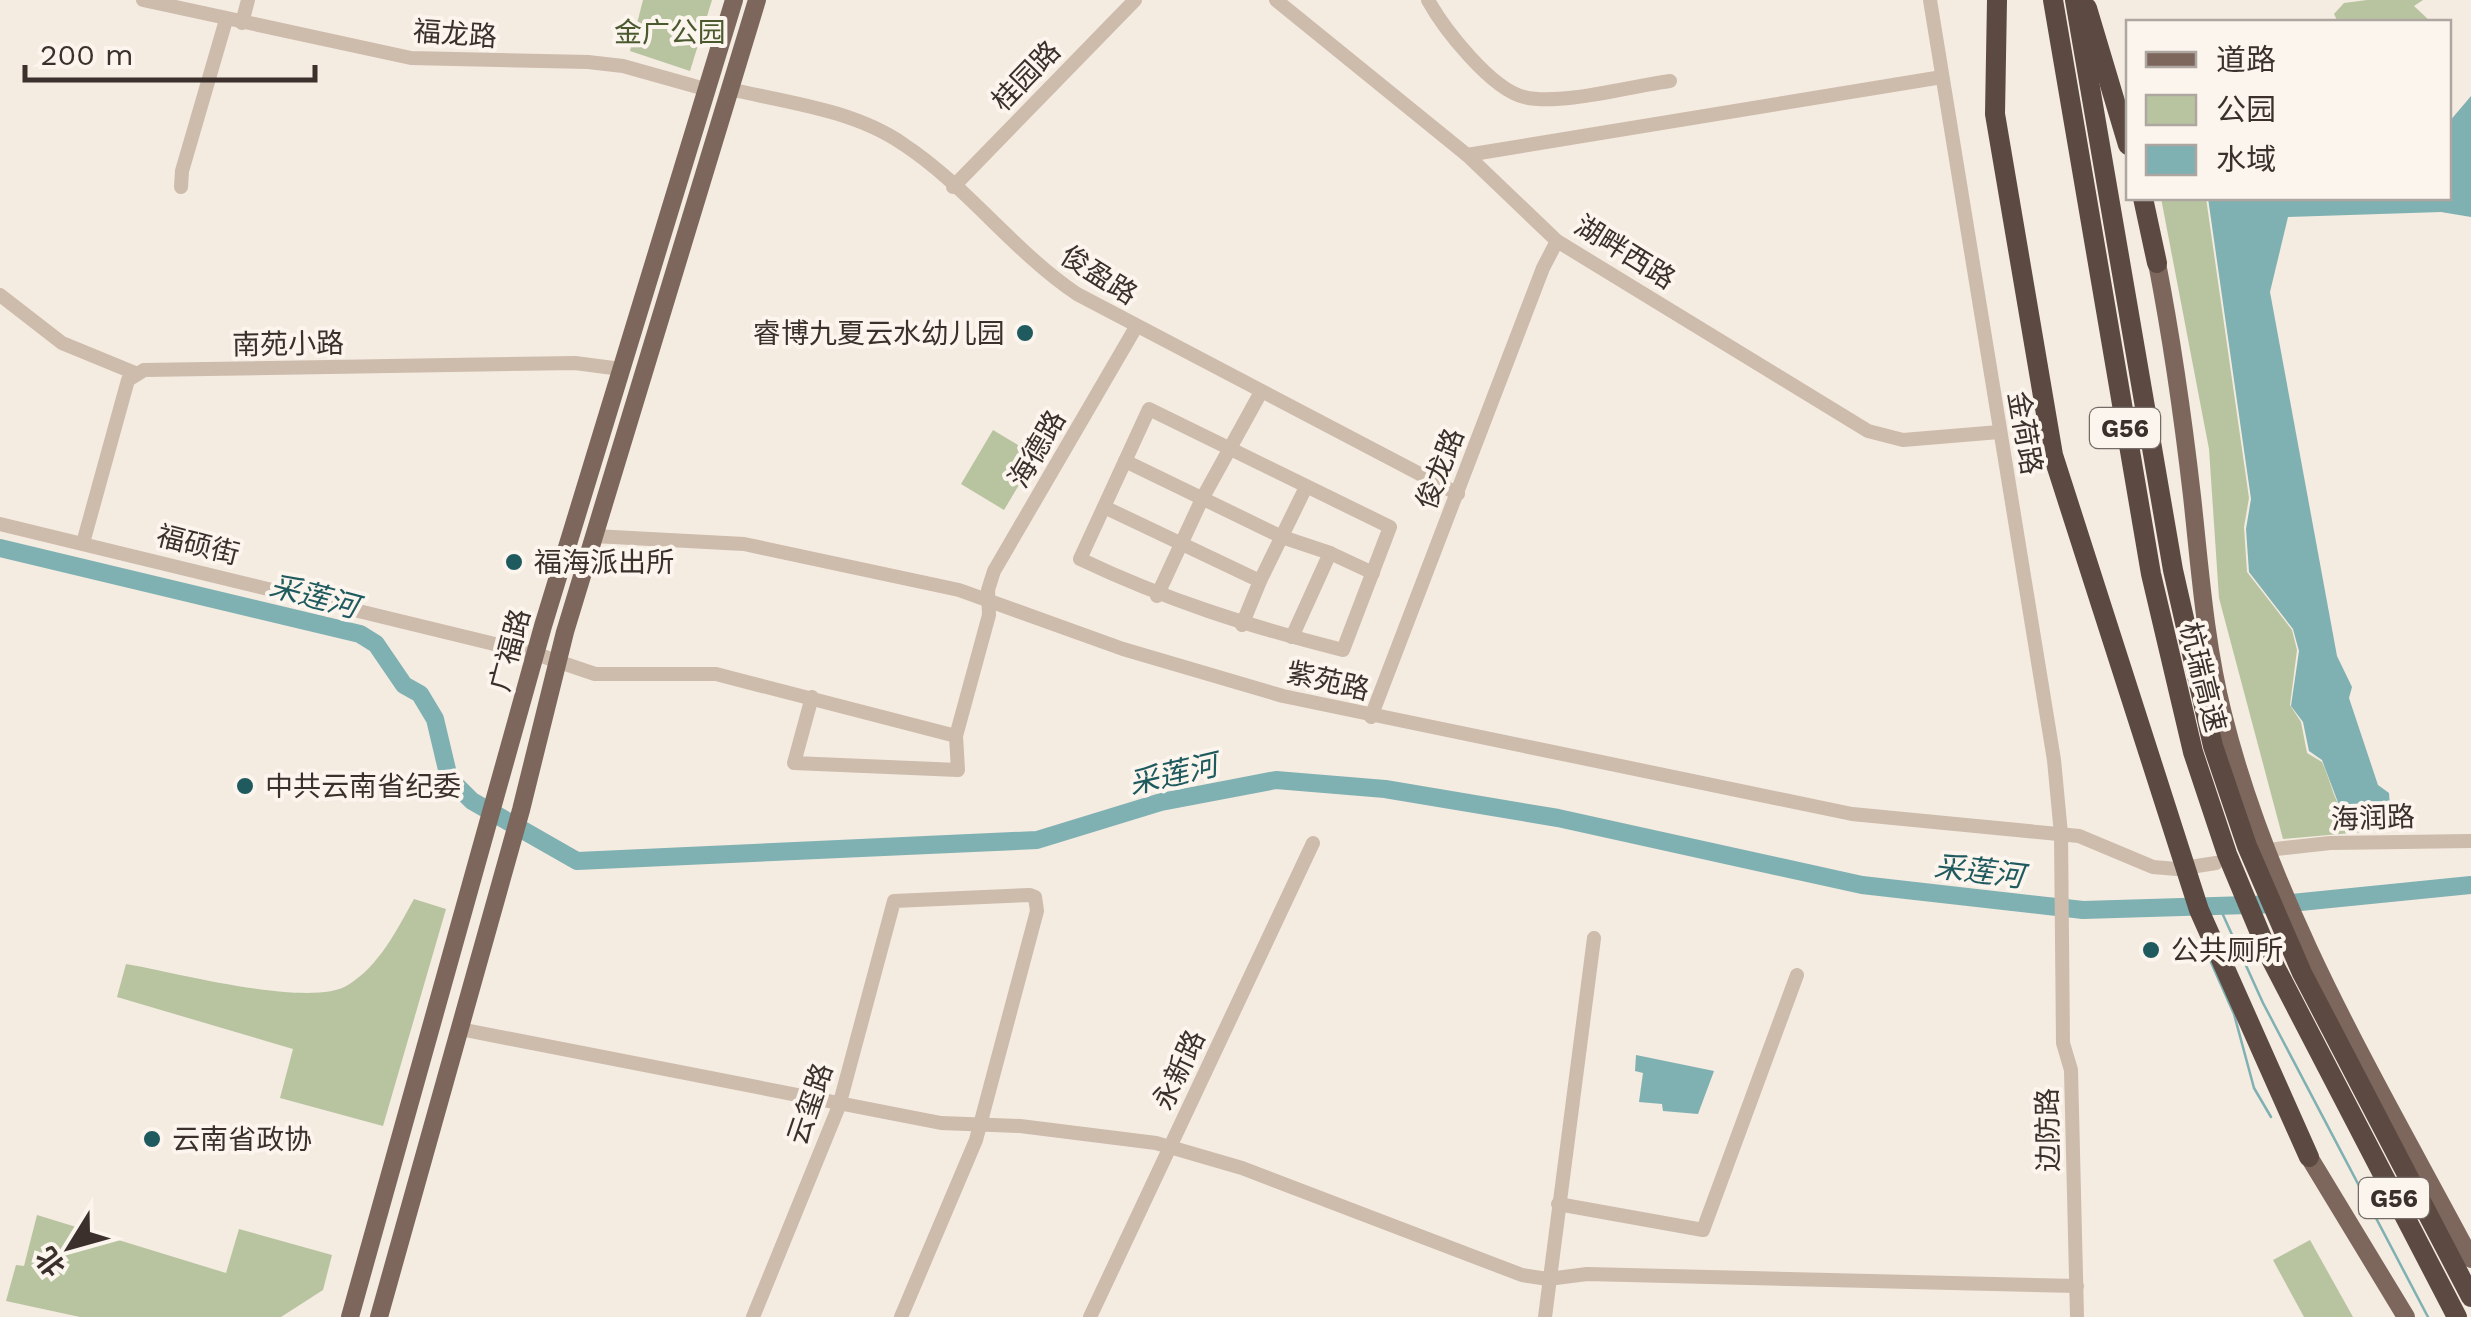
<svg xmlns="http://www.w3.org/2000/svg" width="2471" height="1317" font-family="'Work Sans','Noto Sans SC',sans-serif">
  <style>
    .green { fill: #b8c4a0 }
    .water { fill: #7fb0b2 }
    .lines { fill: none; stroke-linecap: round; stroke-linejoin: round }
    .stream { stroke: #7fb0b2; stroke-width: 2.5 }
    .river { stroke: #7fb0b2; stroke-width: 18 }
    .minor { stroke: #cdbbac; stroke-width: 14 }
    .major { stroke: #7d675c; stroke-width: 18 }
    .highway { stroke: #5c4a42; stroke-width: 20 }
    .poi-dot { fill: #1f5a5e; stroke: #fbf5ee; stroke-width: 4 }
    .labels { text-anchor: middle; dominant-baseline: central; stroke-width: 8; stroke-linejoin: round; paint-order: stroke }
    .shield { fill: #fbf5ee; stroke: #756b66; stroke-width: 2.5 }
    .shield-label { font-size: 25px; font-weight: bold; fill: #3b302b }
    .park-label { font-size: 28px; fill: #4a5a2e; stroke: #fbf5ee }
    .street-label { font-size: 28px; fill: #3b302b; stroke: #fbf5ee }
    .poi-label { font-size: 28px; fill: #3b302b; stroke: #fbf5ee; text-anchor: start }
    .water-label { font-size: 30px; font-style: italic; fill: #1f5a5e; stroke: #fbf5ee }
  </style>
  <rect width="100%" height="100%" fill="#f4ebe1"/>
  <g class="green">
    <polygon points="643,0 712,0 690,71 630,51"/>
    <polygon points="2367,0 2423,0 2414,6 2431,22 2338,22 2334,14 2344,3"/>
    <path d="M2161,198H2206L2249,498L2244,527L2247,572L2292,630L2297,650L2290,705L2301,722L2307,753L2322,762C2337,795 2334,820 2374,831L2283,839L2219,598L2209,449Z"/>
    <polygon points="993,430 1036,456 1004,510 961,484"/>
    <path d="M414,899L446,909L383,1126L280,1098L293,1049L117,997L126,964C174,972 310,1009 348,985C379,966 397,930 414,899Z"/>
    <polygon points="37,1215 226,1273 239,1229 332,1255 323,1290 281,1317 80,1317 6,1301 16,1265 24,1266"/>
    <polygon points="2310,1240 2353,1317 2304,1317 2273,1260"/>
  </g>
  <g class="water">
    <polygon points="2471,96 2471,217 2441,212 2288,217 2270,292 2337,656 2352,687 2349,698 2378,785 2389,793 2391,820 2372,828 2342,813 2322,760 2309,751 2303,722 2291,706 2299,651 2293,629 2249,572 2246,529 2251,499 2208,198 2448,198 2449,122"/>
    <polygon points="1636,1055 1714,1071 1698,1114 1663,1111 1662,1104 1639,1102 1643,1073 1635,1071"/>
  </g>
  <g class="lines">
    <g class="stream">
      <polyline points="2219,906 2263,1003 2428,1317"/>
      <polyline points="2210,960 2234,1014 2254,1088 2271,1117"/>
    </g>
    <polyline class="river" points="0,548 360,634 376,644 404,685 420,694 435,719 449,778 472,801 577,861 1037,840 1161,802 1276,780 1385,789 1558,818 1862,885 2083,910 2281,904 2471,885"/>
    <g class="minor">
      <polyline points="143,0 411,58 588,62 623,66 705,89"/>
      <polyline points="1276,0 1467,155 1557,241 1868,431 1903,440 1999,432"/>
      <path d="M1428,0C1444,29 1491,89 1524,97C1561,106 1631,86 1670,81"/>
      <polyline points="1930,0 2054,760 2061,834 2063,1043 2071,1070 2077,1317"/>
      <polyline points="242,23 248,0"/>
      <path d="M729,89C786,102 854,110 903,144C967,186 1013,251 1077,294L1458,494"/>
      <polyline points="1467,155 1942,77"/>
      <polyline points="181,187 182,171 226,20"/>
      <polyline points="953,187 1135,0"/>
      <polyline points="0,295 62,343 135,373"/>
      <path d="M1149,409L1390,527L1343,650C1251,627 1166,600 1080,559Z"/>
      <polyline points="1125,461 1282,537 1330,553 1292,637"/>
      <polyline points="1104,507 1260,581 1242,625"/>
      <polyline points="0,524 536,654 595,674 716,674 956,736 958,770 794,763 812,697"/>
      <polyline points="594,536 744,544 959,590 1123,649 1283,696 1852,814 2079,836 2153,867 2177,869 2216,863"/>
      <polyline points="83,543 128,380 144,370 575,363 621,369"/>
      <polyline points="1330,553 1373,573"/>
      <polyline points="1260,581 1306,487"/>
      <polyline points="1157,596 1202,499 1261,392"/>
      <polyline points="1371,717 1543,268 1557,241"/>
      <polyline points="956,736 989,615 988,590 994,571 1136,327"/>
      <polyline points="2276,849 2330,843 2471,841"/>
      <polyline points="460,1029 941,1123 1020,1126 1156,1143 1242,1168 1522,1275 1548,1279 1587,1274 2077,1286"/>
      <polyline points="1558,1204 1703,1230 1797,975"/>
      <polyline points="753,1317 839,1106 894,901 1030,895 1035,897 1037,911 976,1140 901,1317"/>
      <polyline points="1090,1317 1313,843"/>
      <polyline points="1545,1317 1594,938"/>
    </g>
    <g class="major">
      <path d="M2157,263C2172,340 2183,418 2192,496C2200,569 2205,642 2223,714C2271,908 2378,1084 2471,1259"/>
      <polyline points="2309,1157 2406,1317"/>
      <polyline points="350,1317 543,626 734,0"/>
      <polyline points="379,1317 521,810 565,632 757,0"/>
    </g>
    <g class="highway">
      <polyline points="1997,0 1995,114 2053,455 2199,910 2309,1157"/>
      <polyline points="2053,0 2151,574 2193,752 2227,854 2270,957 2457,1317"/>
      <polyline points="2075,0 2173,570 2213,746 2247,846 2302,973 2471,1297"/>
      <polyline points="2087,8 2128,145"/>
      <polyline points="2143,198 2157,263"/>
    </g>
  </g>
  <g class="poi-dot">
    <circle cx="1025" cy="333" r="10"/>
    <circle cx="514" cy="562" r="10"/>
    <circle cx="245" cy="786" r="10"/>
    <circle cx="2151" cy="950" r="10"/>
    <circle cx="152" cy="1139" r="10"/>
  </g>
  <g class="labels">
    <g class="shield">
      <rect x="2090" y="408" width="70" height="40" rx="8"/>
      <rect x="2359" y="1178" width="70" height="40" rx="8"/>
    </g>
    <g class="shield-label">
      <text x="2125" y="428">G56</text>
      <text x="2394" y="1198">G56</text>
    </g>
    <g class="park-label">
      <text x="670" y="32">金广公园</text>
    </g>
    <g class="street-label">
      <text transform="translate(455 34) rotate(4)">福龙路</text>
      <text transform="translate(1026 76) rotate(-46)">桂园路</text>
      <text transform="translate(1625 252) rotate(32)">湖畔西路</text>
      <text transform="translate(1099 275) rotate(32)">俊盈路</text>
      <text transform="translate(288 344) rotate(-1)">南苑小路</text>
      <text transform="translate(2025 433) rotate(80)">金荷路</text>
      <text transform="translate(1037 449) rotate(-60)">海德路</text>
      <text transform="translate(1440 469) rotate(-69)">俊龙路</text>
      <text transform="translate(198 545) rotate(14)">福硕街</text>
      <text transform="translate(510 650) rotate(-75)">广福路</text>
      <text transform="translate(2203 677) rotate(76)">杭瑞高速</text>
      <text transform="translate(1328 681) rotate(13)">紫苑路</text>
      <text transform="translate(2373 818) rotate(-2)">海润路</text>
      <text transform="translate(1179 1070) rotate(-65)">永新路</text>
      <text transform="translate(810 1104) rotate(-71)">云玺路</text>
      <text transform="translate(2048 1130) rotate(-91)">边防路</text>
    </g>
    <g class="poi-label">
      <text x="1005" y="333" text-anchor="end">睿博九夏云水幼儿园</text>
      <text x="534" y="562">福海派出所</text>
      <text x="265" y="786">中共云南省纪委</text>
      <text x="2171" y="950">公共厕所</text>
      <text x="172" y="1139">云南省政协</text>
    </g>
    <g class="water-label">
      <text transform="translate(314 596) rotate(15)">采莲河</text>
      <text transform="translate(1173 774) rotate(-13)">采莲河</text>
      <text transform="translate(1979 871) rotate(7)">采莲河</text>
    </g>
  </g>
  <rect x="2126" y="20" width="325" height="180" fill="#fbf5ee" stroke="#aea6a0" stroke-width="2.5"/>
  <rect x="2146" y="52" width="50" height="15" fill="#7d675c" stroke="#aea6a0" stroke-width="2.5"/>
  <text x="2216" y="70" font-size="30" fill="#3b302b">道路</text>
  <rect x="2146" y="95" width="50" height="30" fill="#b8c4a0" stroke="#aea6a0" stroke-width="2.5"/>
  <text x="2216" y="120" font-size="30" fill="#3b302b">公园</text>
  <rect x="2146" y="145" width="50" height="30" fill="#7fb0b2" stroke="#aea6a0" stroke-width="2.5"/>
  <text x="2216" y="170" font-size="30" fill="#3b302b">水域</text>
  <g transform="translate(70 1247) rotate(233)" stroke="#fbf5ee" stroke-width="8" paint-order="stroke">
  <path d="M0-8L18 38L0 25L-18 38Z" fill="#3b302b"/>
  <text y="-15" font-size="28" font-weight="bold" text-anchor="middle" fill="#3b302b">北</text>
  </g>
  <path d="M25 65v15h290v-15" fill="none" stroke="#3b302b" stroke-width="5"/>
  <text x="40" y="65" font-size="30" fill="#3b302b" stroke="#fbf5ee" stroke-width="8" paint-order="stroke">200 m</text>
</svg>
